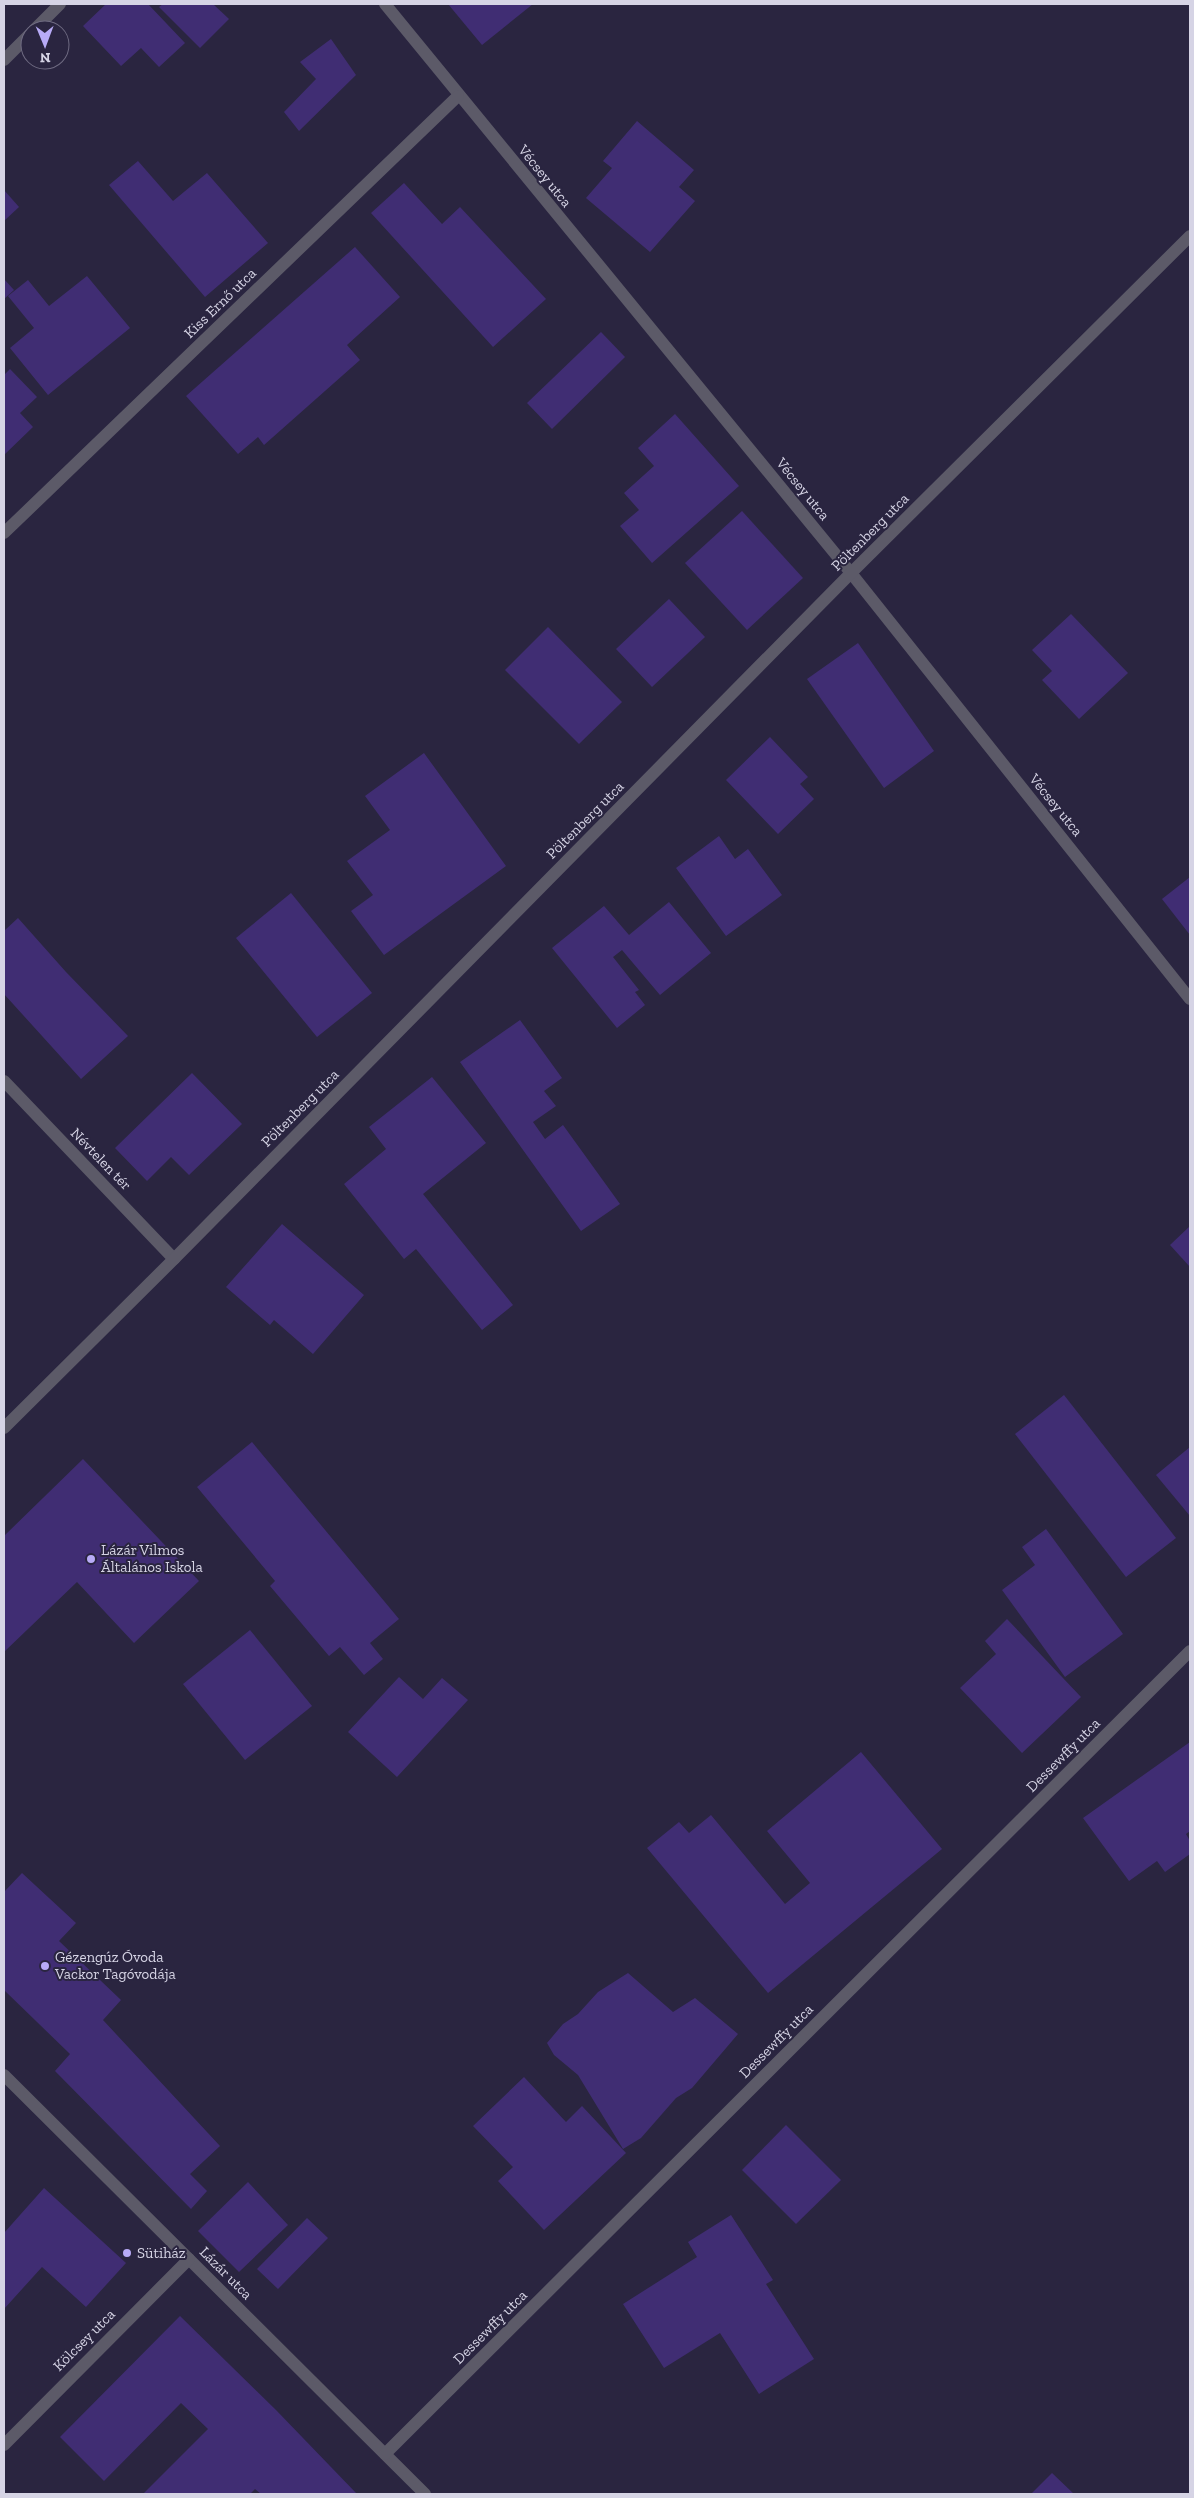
<svg xmlns="http://www.w3.org/2000/svg" width="1194" height="2498" font-family="'Zilla Slab',serif">
  <style>
    .building { fill: #402d73 }
    .lines { fill: none; stroke-linecap: round; stroke-linejoin: round }
    .street { stroke: #5c5a68; stroke-width: 12 }
    .poi-dot { fill: #b8abf7; stroke: #2a2540; stroke-width: 2 }
    .labels { text-anchor: middle; dominant-baseline: central; stroke-width: 4; stroke-linejoin: round; paint-order: stroke }
    .street-label { font-size: 15px; fill: #d6d4e5; stroke: #2a2540 }
    .poi-label { font-size: 15px; fill: #d6d4e5; stroke: #2a2540; text-anchor: start }
  </style>
  <rect width="100%" height="100%" fill="#2a2540"/>
  <g class="building">
    <polygon points="106,4 148,4 185,43 159,67 141,48 121,66 83,26"/>
    <polygon points="163,4 213,4 229,19 200,48 159,7"/>
    <polygon points="448,4 533,4 482,45"/>
    <polygon points="331,39 356,75 299,131 284,112 316,79 300,62"/>
    <polygon points="637,121 694,170 679,187 695,201 650,252 586,198 612,168 603,161"/>
    <polygon points="138,161 173,201 207,173 268,243 205,297 109,185"/>
    <polygon points="404,183 442,224 460,207 546,299 493,347 371,213"/>
    <polygon points="4,190 19,207 4,221"/>
    <polygon points="355,247 400,297 347,345 360,360 264,445 258,437 238,454 186,396"/>
    <polygon points="87,276 130,328 48,395 10,348 34,328 8,296 28,280 49,306"/>
    <polygon points="4,279 14,290 4,299"/>
    <polygon points="601,332 625,357 552,429 527,403"/>
    <polygon points="10,369 37,397 20,413 33,427 4,455 4,375"/>
    <polygon points="675,414 739,486 652,563 620,526 639,510 624,493 654,466 638,448"/>
    <polygon points="742,511 803,578 747,630 685,563"/>
    <polygon points="669,599 705,637 652,687 616,649"/>
    <polygon points="1071,614 1128,673 1079,719 1042,680 1052,671 1032,650"/>
    <polygon points="548,627 622,702 579,744 505,670"/>
    <polygon points="858,643 934,751 884,788 807,679"/>
    <polygon points="770,737 808,777 800,784 814,799 778,834 726,780"/>
    <polygon points="424,753 506,866 384,955 351,911 373,895 347,861 390,830 365,796"/>
    <polygon points="719,836 735,859 748,849 782,895 726,936 676,868"/>
    <polygon points="1190,877 1190,935 1162,899"/>
    <polygon points="291,893 372,993 317,1037 236,938"/>
    <polygon points="669,902 711,953 660,995 622,950 613,957 639,990 635,992 645,1005 617,1028 552,948 604,906 629,935"/>
    <polygon points="18,918 66,972 128,1036 81,1079 4,994 4,931"/>
    <polygon points="520,1020 562,1078 544,1091 556,1106 533,1122 545,1139 563,1125 620,1204 581,1231 460,1062"/>
    <polygon points="192,1073 242,1124 189,1175 171,1157 147,1181 115,1148"/>
    <polygon points="432,1077 486,1143 423,1194 513,1305 482,1330 416,1249 404,1259 344,1184 386,1149 369,1127"/>
    <polygon points="282,1224 364,1295 313,1354 274,1320 270,1325 226,1287"/>
    <polygon points="1190,1226 1190,1267 1170,1245"/>
    <polygon points="1064,1395 1176,1538 1126,1577 1015,1434"/>
    <polygon points="252,1442 399,1619 370,1643 383,1659 364,1675 340,1647 329,1656 270,1586 275,1581 197,1487"/>
    <polygon points="1190,1447 1190,1516 1156,1475"/>
    <polygon points="83,1459 199,1581 134,1643 77,1582 4,1652 4,1536"/>
    <polygon points="1046,1529 1123,1634 1065,1677 1002,1590 1035,1565 1022,1547"/>
    <polygon points="1007,1619 1081,1697 1022,1753 960,1688 996,1654 985,1641"/>
    <polygon points="250,1630 312,1706 245,1760 183,1684"/>
    <polygon points="399,1677 423,1699 442,1678 468,1700 397,1777 348,1732"/>
    <polygon points="1190,1742 1190,1831 1186,1834 1190,1841 1190,1854 1165,1872 1157,1861 1129,1881 1083,1818"/>
    <polygon points="861,1752 942,1849 768,1993 647,1848 679,1822 689,1833 711,1815 785,1904 810,1883 767,1831"/>
    <polygon points="22,1873 76,1923 59,1941 121,2000 103,2020 220,2146 190,2174 207,2191 191,2209 55,2071 70,2054 4,1990 4,1892"/>
    <polygon points="628,1973 673,2012 695,1998 738,2034 692,2088 676,2098 641,2138 623,2149 578,2075 554,2055 547,2043 563,2024 578,2014 598,1992"/>
    <polygon points="524,2077 566,2122 582,2106 626,2153 544,2230 498,2181 513,2167 473,2126"/>
    <polygon points="786,2125 841,2180 796,2224 742,2170"/>
    <polygon points="248,2182 288,2225 239,2272 198,2231"/>
    <polygon points="44,2188 126,2263 86,2307 42,2267 4,2309 4,2233"/>
    <polygon points="731,2215 773,2280 766,2284 814,2359 759,2394 720,2333 664,2368 623,2304 697,2257 688,2242"/>
    <polygon points="307,2218 328,2238 278,2289 257,2269"/>
    <polygon points="180,2316 276,2410 357,2494 261,2494 255,2489 250,2494 143,2494 208,2429 181,2403 104,2481 60,2437"/>
    <polygon points="1052,2473 1074,2494 1031,2494"/>
  </g>
  <g class="lines">
    <g class="street">
      <polyline points="385,4 851,573 1190,999"/>
      <polyline points="34,30 60,4"/>
      <polyline points="4,60 30,34"/>
      <polyline points="4,533 458,96"/>
      <polyline points="4,1081 174,1259"/>
      <polyline points="4,1428 174,1259 851,573 1190,236"/>
      <polyline points="4,2075 425,2494"/>
      <polyline points="4,2445 189,2259"/>
      <polyline points="385,2454 1190,1651"/>
    </g>
  </g>
  <g class="poi-dot">
    <circle cx="91" cy="1559" r="5"/>
    <circle cx="45" cy="1966" r="5"/>
    <circle cx="127" cy="2253" r="5"/>
  </g>
  <g class="labels">
    <g class="street-label">
      <text transform="translate(545 176) rotate(51)">Vécsey utca</text>
      <text transform="translate(220 303) rotate(-44)">Kiss Ernő utca</text>
      <text transform="translate(803 489) rotate(51)">Vécsey utca</text>
      <text transform="translate(870 532) rotate(-45)">Pöltenberg utca</text>
      <text transform="translate(1056 805) rotate(51)">Vécsey utca</text>
      <text transform="translate(585 820) rotate(-45)">Pöltenberg utca</text>
      <text transform="translate(300 1108) rotate(-45)">Pöltenberg utca</text>
      <text transform="translate(101 1159) rotate(46)">Névtelen tér</text>
      <text transform="translate(1063 1755) rotate(-45)">Dessewffy utca</text>
      <text transform="translate(776 2041) rotate(-45)">Dessewffy utca</text>
      <text transform="translate(226 2273) rotate(45)">Lázár utca</text>
      <text transform="translate(490 2327) rotate(-45)">Dessewffy utca</text>
      <text transform="translate(84 2340) rotate(-45)">Kölcsey utca</text>
    </g>
    <g class="poi-label">
      <text x="101" y="1550">Lázár Vilmos<tspan x="101" dy="17">Általános Iskola</tspan></text>
      <text x="55" y="1957">Gézengúz Óvoda<tspan x="55" dy="17">Vackor Tagóvodája</tspan></text>
      <text x="137" y="2253">Sütiház</text>
    </g>
  </g>
  <rect width="1194" height="2498" fill="none" stroke="#d6d4e5" stroke-width="10"/>
  <g transform="translate(45 45) rotate(179)"><circle r="24" fill="#2a2540" stroke="#6f6b82"/>
  <path d="M0-4L9 19L0 12L-9 19Z" fill="#b8abf7"/>
  <text y="-8" font-size="14" font-weight="bold" text-anchor="middle" fill="#d6d4e5">N</text>
  </g>
</svg>
